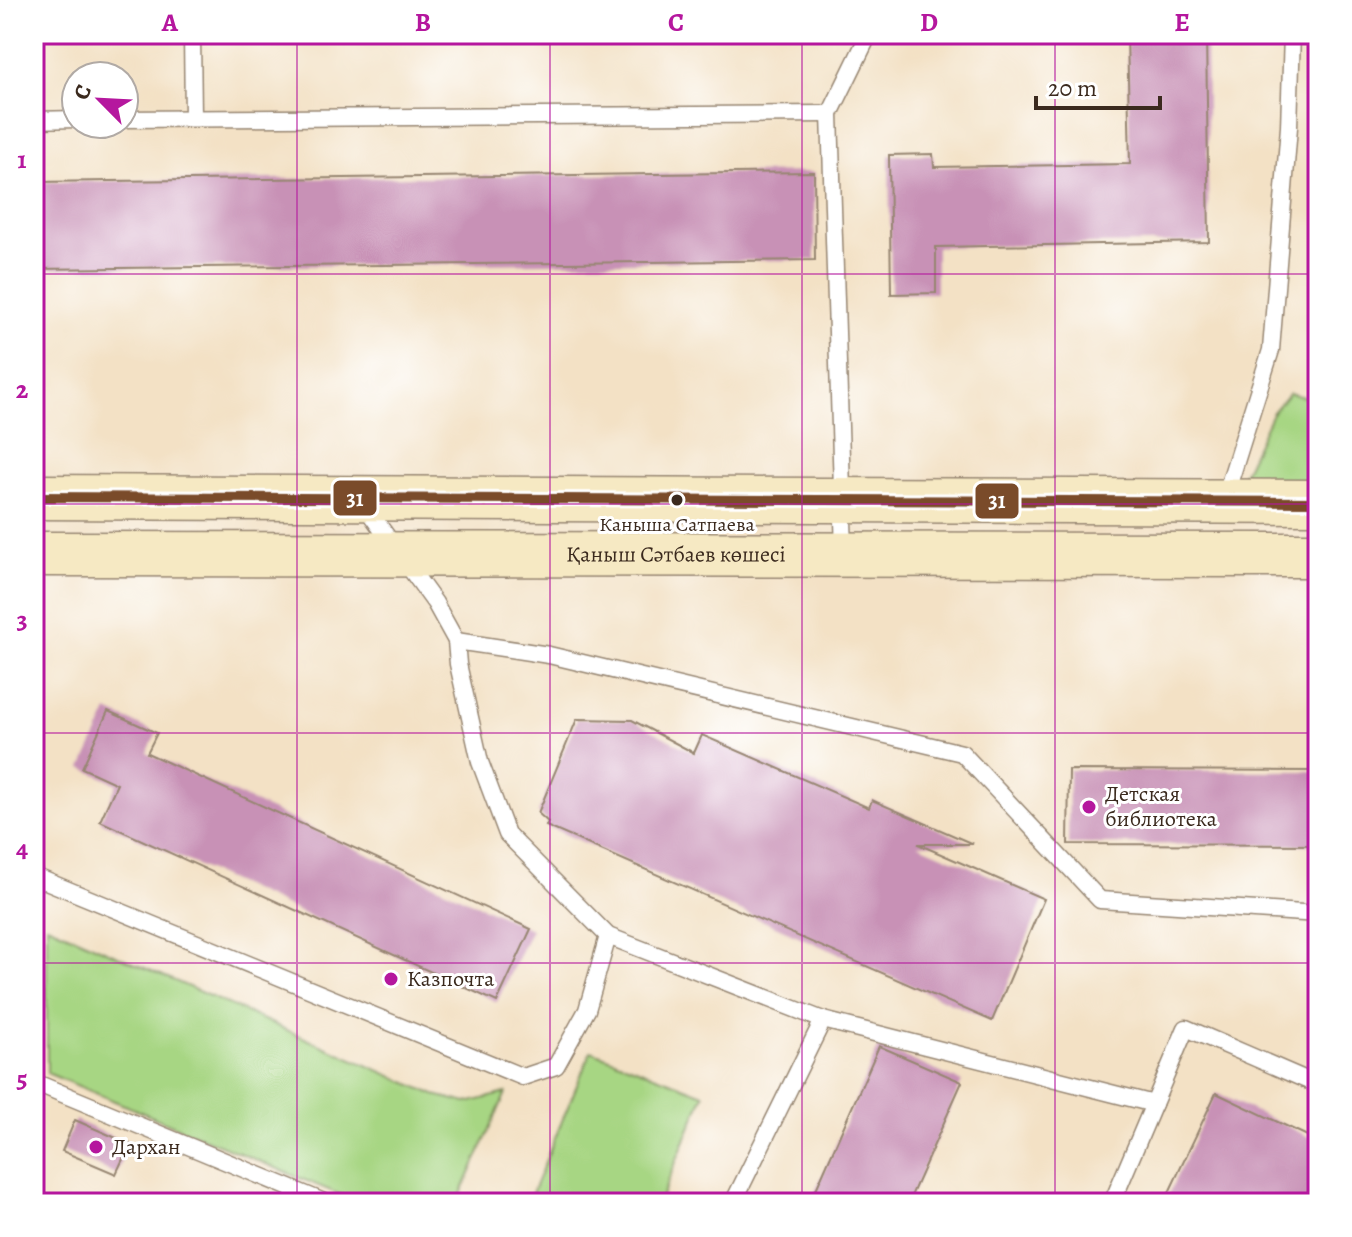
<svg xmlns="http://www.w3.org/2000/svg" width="1352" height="1237" font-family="Alegreya,serif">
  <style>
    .green { fill: #a7d683; stroke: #718050; stroke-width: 2 }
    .building { fill: #c891b6 }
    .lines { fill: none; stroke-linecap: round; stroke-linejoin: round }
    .lane-casing { stroke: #978672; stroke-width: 19 }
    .secondary-casing { stroke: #978672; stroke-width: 47 }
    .lane { stroke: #fff; stroke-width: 16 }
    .secondary { stroke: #f6e9c3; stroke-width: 44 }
    .bus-1-casing { stroke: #fff; stroke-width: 16 }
    .bus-1 { stroke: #7a4b2a; stroke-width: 10 }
    .grid { fill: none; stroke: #b5179e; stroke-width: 2; stroke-opacity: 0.55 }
    .bus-dot { fill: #3b2a1e; stroke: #fff; stroke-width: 3 }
    .poi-dot { fill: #b5179e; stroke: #fff; stroke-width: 3 }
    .labels { text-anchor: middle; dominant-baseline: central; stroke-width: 6; stroke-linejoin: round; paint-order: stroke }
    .bus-label { font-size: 20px; fill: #3b2a1e; stroke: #fff }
    .street-label { font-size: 22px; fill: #3b2a1e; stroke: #fff }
    .poi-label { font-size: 22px; fill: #3b2a1e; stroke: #fff; text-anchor: start }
    .line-badge { stroke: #fff; stroke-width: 3 }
    .badge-label { font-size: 22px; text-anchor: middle; font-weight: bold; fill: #fff }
    .neatline { fill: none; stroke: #b5179e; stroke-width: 3 }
    .grid-label { font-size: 26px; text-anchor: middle; font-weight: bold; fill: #b5179e }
  </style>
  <rect width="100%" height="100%" fill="#fff"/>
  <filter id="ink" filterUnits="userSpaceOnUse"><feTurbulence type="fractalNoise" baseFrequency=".0125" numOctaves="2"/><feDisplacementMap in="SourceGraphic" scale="16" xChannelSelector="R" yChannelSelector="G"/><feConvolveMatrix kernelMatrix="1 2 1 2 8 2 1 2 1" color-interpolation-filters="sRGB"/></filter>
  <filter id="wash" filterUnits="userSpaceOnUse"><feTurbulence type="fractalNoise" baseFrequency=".006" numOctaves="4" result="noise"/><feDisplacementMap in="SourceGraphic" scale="32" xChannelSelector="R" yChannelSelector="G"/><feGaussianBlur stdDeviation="1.8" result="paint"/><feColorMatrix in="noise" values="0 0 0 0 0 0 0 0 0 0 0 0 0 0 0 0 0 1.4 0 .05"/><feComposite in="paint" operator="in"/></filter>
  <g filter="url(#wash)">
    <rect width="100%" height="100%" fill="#f3e1c5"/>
    <g class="green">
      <polygon points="1289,393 1304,397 1318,405 1318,486 1242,487 1241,479 1272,413"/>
      <polygon points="47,925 435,1095 467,1103 506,1093 457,1203 360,1203 47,1073"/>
      <polygon points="591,1051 704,1094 659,1203 528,1203"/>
    </g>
    <g id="blocks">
      <g class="building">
        <polygon points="1127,34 1206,34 1209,242 936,247 936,293 891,294 889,155 933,154 934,167 1130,164"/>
        <polygon points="814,172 815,260 34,269 34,182"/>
        <polygon points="108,711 157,733 147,753 531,929 497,1002 100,821 117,784 82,768"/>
        <polygon points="577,719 632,720 694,753 702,735 869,808 872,800 973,844 918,844 1044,899 992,1021 546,826 548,822 538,813"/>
        <polygon points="1069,770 1318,771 1318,845 1068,844"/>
        <polygon points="879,1046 962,1082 908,1203 810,1203"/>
        <polygon points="1216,1093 1318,1141 1318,1203 1164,1203"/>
        <polygon points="75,1120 130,1144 116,1174 62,1151"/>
      </g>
    </g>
  </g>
  <g filter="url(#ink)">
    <use href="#blocks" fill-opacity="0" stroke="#978672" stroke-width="2"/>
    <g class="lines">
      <defs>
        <g id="lane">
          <polyline points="192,34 193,118"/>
          <polyline points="124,119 830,114"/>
          <polyline points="34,120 76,119"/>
          <polyline points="1224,500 1271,350 1289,127 1292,34"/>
          <polyline points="362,502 435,603 456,641 458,664 480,762 507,834 608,936 823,1020 733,1203"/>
          <polyline points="844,551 830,114 869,34"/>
          <polyline points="456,641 549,655 962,753 1100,900 1318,914"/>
          <polyline points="34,876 523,1077 556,1066 587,1010 608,936"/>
          <polyline points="823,1020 1154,1104"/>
          <polyline points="34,1082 326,1203"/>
          <polyline points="1112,1203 1186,1028 1318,1085"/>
        </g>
        <g id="secondary">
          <polyline points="34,497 1318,502"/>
          <path id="s1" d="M34,554L1318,555"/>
        </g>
      </defs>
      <use href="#lane" class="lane-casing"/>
      <use href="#secondary" class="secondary-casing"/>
      <use href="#lane" class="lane"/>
      <use href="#secondary" class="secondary"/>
      <defs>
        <polyline id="bus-1" points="34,497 1318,502"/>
      </defs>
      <use href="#bus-1" class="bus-1-casing"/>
      <use href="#bus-1" class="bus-1"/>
    </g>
  </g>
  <path class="grid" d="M297,34V1203M550,34V1203M802,34V1203M1055,34V1203M34,274H1318M34,504H1318M34,733H1318M34,963H1318"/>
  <circle class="bus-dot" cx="677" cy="500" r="7"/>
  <g class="poi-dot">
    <circle cx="1089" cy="807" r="8"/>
    <circle cx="391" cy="979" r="8"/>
    <circle cx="96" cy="1147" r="8"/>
  </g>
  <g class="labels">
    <g class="bus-label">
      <text x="677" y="524">Каныша Сатпаева</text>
    </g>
    <g class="street-label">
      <text stroke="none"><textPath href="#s1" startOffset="642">Қаныш Сәтбаев көшесі</textPath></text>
    </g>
    <g class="poi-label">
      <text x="1105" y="794">Детская<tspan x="1105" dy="25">библиотека</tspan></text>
      <text x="407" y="979">Казпочта</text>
      <text x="112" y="1147">Дархан</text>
    </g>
  </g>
  <g class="line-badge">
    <rect x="332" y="479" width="46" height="38" rx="8" fill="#7a4b2a"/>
    <rect x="974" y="482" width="46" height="38" rx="8" fill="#7a4b2a"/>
  </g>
  <g class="badge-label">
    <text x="355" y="506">31</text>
    <text x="997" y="508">31</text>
  </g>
  <rect width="1352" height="1237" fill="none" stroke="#fff" stroke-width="88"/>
  <g transform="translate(100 100) rotate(294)"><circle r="38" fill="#ffffff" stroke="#b1aaa5" stroke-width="2"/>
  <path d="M0-6L14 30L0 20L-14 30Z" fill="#b5179e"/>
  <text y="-12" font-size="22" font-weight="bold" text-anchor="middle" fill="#3b2a1e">С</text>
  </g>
  <path d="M1036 96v12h124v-12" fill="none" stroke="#3b2a1e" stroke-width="4"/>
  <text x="1048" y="96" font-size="24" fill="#3b2a1e" stroke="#ffffff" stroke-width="6" paint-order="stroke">20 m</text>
  <rect x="44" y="44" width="1264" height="1149" class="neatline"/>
  <g class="grid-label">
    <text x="170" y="31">A</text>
    <text x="423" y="31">B</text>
    <text x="676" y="31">C</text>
    <text x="929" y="31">D</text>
    <text x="1182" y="31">E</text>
    <text x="22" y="168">1</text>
    <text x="22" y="398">2</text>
    <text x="22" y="628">3</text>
    <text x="22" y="857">4</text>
    <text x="22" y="1087">5</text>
  </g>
</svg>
